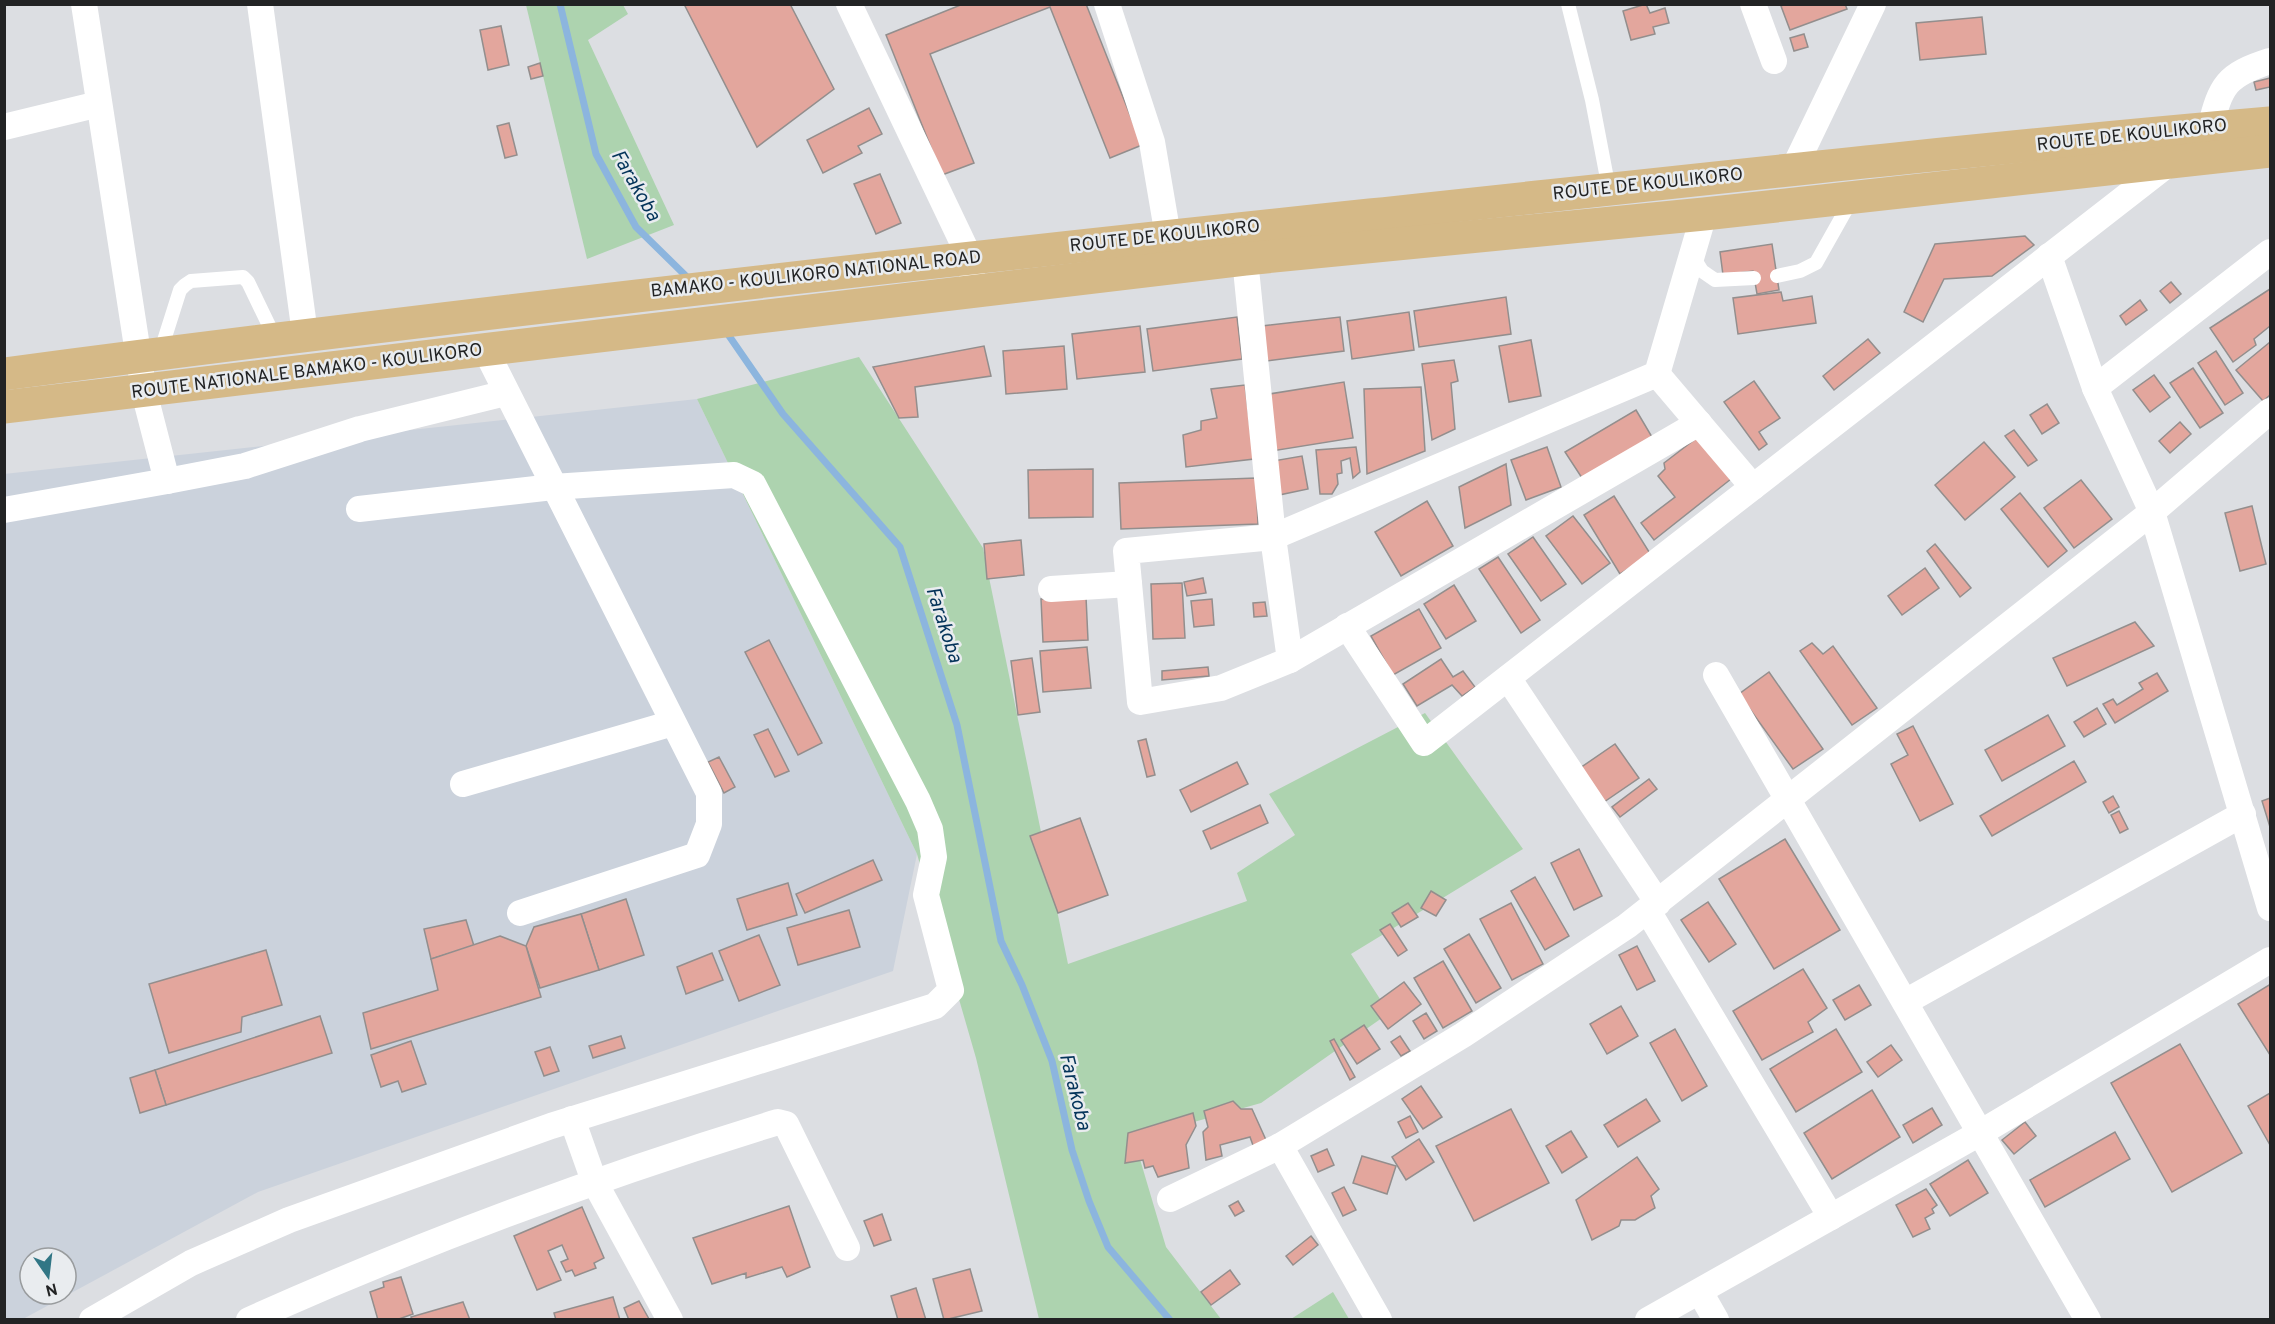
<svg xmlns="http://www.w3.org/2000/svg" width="2275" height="1324" font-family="Overpass,sans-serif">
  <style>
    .built { fill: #cbd2dc; fill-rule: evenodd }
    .green { fill: #add3af }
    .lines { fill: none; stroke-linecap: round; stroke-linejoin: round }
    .stream { stroke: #8cb5de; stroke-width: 7 }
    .building { fill: #e3a69d; stroke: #938e8d; stroke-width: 1.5 }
    .lane { stroke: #fff; stroke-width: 14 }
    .street { stroke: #fff; stroke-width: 26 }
    .primary { stroke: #d5b987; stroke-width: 33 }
    .labels { text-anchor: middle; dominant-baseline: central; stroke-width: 5; stroke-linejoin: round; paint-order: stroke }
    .street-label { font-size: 18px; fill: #222324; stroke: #e9ecef }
    .water-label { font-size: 20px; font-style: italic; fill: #04345a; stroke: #e9ecef }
  </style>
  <rect width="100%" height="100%" fill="#dcdee2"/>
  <path class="built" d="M697,399L917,854L893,971L258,1192L23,1319H5L4,474ZM30,1258H66V1294H30Z"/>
  <g class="green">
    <polygon points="526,5 623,5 628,14 588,40 674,225 587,259"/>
    <polygon points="859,357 983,548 1068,964 1247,901 1237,873 1295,835 1269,794 1425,713 1523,849 1351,954 1389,1013 1261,1103 1134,1139 1166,1247 1221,1319 1039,1319 976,1058 917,854 697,399"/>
    <polygon points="1333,1292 1349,1319 1291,1319"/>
  </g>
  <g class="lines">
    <g class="stream">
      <polyline points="560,4 596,154 636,227 689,279"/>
      <polyline points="725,330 783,414 900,547 957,725 1001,941 1022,985 1052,1061 1072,1150 1089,1201 1108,1247 1170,1320"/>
    </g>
  </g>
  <g class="building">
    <polygon points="684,4 790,4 834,89 757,147"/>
    <polygon points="963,4 1086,4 1142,145 1110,158 1050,7 930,54 974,163 942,175 886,35"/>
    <polygon points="1646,4 1650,13 1665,8 1669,23 1653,27 1655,34 1631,40 1623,11"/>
    <polygon points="1785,4 1845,4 1847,9 1790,30 1781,6"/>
    <polygon points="1982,17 1986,54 1920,60 1916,23"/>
    <polygon points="501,26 509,65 488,70 480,30"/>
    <polygon points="1804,34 1808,47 1794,51 1790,38"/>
    <polygon points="540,63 543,76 531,79 528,67"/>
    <polygon points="2270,78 2270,87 2256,90 2254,82"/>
    <polygon points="869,108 882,134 858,146 862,153 823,173 807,140"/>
    <polygon points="509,123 517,155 505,158 497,126"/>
    <polygon points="880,174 901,223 876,234 854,184"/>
    <polygon points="2025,236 2034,245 1992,276 1944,279 1923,322 1904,312 1935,244"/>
    <polygon points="1772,244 1779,290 1757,294 1753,271 1723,275 1720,252"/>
    <polygon points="2171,282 2181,294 2170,303 2160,291"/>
    <polygon points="2270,289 2270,326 2254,339 2256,345 2233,362 2210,328"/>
    <polygon points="1781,292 1783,301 1812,296 1816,323 1738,334 1733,298"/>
    <polygon points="1506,297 1511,334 1419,347 1414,311"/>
    <polygon points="2140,300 2147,310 2126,325 2120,316"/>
    <polygon points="1409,312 1414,350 1352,359 1347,321"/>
    <polygon points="1237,317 1242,359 1153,371 1147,329"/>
    <polygon points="1340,317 1344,351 1267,361 1262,326"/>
    <polygon points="1140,326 1145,372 1077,379 1072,334"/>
    <polygon points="1868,339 1880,353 1834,390 1823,376"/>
    <polygon points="1531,340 1541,396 1509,402 1499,346"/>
    <polygon points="2270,342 2270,395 2263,401 2236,370"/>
    <polygon points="984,346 991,376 915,387 918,417 899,418 873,367"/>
    <polygon points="1064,346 1067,389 1006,394 1003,351"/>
    <polygon points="2216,351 2243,393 2225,405 2198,363"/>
    <polygon points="1454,360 1458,381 1451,383 1455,429 1432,440 1422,364"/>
    <polygon points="2193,368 2223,413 2200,428 2170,383"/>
    <polygon points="2154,375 2170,397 2150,412 2133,390"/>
    <polygon points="1754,381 1780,418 1759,432 1767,444 1759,450 1724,402"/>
    <polygon points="1344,382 1353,438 1272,451 1263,395"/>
    <polygon points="1245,385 1254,459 1186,467 1183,435 1201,430 1201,421 1217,418 1211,389"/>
    <polygon points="1421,387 1425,451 1367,474 1364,389"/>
    <polygon points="2047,404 2059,423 2042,434 2030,415"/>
    <polygon points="1636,410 1652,437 1582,478 1565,452"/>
    <polygon points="2180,422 2191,434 2170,453 2159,441"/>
    <polygon points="2014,430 2037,460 2028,466 2005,436"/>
    <polygon points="1698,437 1731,479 1654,540 1641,523 1675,497 1658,476 1665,469 1664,463"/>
    <polygon points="1984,442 2015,477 1965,520 1935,485"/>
    <polygon points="1356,447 1360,472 1353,478 1350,458 1341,461 1342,473 1337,474 1338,484 1332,494 1320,494 1316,450"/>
    <polygon points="1547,447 1561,487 1526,500 1511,460"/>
    <polygon points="1302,456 1308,489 1279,495 1273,461"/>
    <polygon points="1506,464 1511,505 1465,528 1459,487"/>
    <polygon points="1093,469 1093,517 1029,518 1028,470"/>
    <polygon points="1256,478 1258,524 1121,529 1119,483"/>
    <polygon points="2081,480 2112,519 2074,548 2044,508"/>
    <polygon points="2020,493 2067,551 2048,567 2001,509"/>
    <polygon points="1614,496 1651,555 1620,574 1584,515"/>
    <polygon points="1427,501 1453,546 1401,576 1375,532"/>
    <polygon points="2252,506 2266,564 2240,571 2225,513"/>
    <polygon points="1573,516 1610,563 1582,584 1546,536"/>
    <polygon points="1533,537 1566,584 1541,601 1508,554"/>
    <polygon points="1021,540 1024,575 987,579 984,544"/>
    <polygon points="1935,544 1971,588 1960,597 1927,551"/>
    <polygon points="1498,557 1540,620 1521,633 1479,569"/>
    <polygon points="1925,568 1939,588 1902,615 1888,596"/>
    <polygon points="1203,578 1206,593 1187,596 1184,582"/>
    <polygon points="1182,583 1185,638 1153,639 1151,584"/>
    <polygon points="1454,585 1476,621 1446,639 1424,604"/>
    <polygon points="1086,597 1088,640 1043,642 1041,599"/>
    <polygon points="1212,599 1214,625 1194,627 1191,601"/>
    <polygon points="1265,602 1267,616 1254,617 1253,603"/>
    <polygon points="1419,609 1441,648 1393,675 1371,636"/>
    <polygon points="2135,622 2154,646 2067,686 2053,658"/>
    <polygon points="769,640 822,743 798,755 745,652"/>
    <polygon points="1812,643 1823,654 1833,646 1877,708 1852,725 1800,651"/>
    <polygon points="1087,647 1091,688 1043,692 1040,651"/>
    <polygon points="1032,658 1040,712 1018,715 1011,661"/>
    <polygon points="1441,659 1453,677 1463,671 1475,687 1462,696 1452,685 1417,706 1403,684"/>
    <polygon points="1208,667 1209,676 1162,680 1162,671"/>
    <polygon points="1769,672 1823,749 1793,769 1739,694"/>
    <polygon points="2157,673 2168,691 2115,723 2103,704 2113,699 2117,705 2143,689 2139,683"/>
    <polygon points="2097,708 2106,724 2084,737 2074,722"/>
    <polygon points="2048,715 2065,746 2002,781 1985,750"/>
    <polygon points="1913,726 1953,804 1920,821 1891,764 1908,755 1897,734"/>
    <polygon points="768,729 789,771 775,777 754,735"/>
    <polygon points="1146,739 1155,775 1147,777 1138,741"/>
    <polygon points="1615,744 1639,778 1604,802 1580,768"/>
    <polygon points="719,757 735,787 724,793 708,762"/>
    <polygon points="2074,761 2086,782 1992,836 1980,816"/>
    <polygon points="1237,762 1248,784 1191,812 1180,790"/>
    <polygon points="1649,779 1657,789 1620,817 1612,807"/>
    <polygon points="2113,796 2119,807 2109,813 2103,802"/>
    <polygon points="2270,798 2270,827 2262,801"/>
    <polygon points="1260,805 1268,823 1211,849 1203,831"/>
    <polygon points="2119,811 2128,829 2120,833 2111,815"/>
    <polygon points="1080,818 1108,895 1058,913 1030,836"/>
    <polygon points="1785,839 1840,930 1774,969 1719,879"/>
    <polygon points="1579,849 1602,896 1574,910 1551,863"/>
    <polygon points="873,860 882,880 805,913 796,894"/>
    <polygon points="1535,877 1569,936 1545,950 1511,891"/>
    <polygon points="788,883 797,915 747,930 737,899"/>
    <polygon points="1431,891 1446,900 1436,916 1421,908"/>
    <polygon points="626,899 644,955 599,970 581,914"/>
    <polygon points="1708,902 1736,944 1709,962 1681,920"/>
    <polygon points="1408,903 1418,917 1401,927 1392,913"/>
    <polygon points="1511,903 1543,964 1512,980 1480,919"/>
    <polygon points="849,910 860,947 798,965 787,928"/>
    <polygon points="581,914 599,970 540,988 526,946 534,927"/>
    <polygon points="466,920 474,946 431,959 424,929"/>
    <polygon points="1390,924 1407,950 1398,956 1380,930"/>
    <polygon points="1469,934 1501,988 1476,1003 1444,949"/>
    <polygon points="759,935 780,985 739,1001 719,951"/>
    <polygon points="500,936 526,946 541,997 371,1049 363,1013 438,990 431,959"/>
    <polygon points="1637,946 1655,981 1637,990 1619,955"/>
    <polygon points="266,950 282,1005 242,1017 241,1032 169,1053 149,984"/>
    <polygon points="712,953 723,980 686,994 677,967"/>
    <polygon points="1443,961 1472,1011 1443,1028 1414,978"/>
    <polygon points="1803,969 1827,1008 1808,1022 1813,1032 1762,1060 1733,1011"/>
    <polygon points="1404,982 1421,1004 1388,1029 1371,1006"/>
    <polygon points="1859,985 1871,1005 1845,1020 1833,1000"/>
    <polygon points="2269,985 2270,987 2270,1055 2238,1004"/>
    <polygon points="1621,1006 1638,1036 1607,1054 1590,1024"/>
    <polygon points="1426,1013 1437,1031 1424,1039 1413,1021"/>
    <polygon points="320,1016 332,1053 166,1105 155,1070"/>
    <polygon points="1364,1025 1380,1049 1357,1064 1341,1040"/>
    <polygon points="1675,1029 1707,1086 1682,1101 1650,1043"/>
    <polygon points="1836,1029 1862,1072 1796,1112 1770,1069"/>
    <polygon points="621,1036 625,1048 593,1058 589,1046"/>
    <polygon points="1400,1036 1410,1051 1401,1056 1391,1042"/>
    <polygon points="1334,1039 1355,1077 1350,1080 1330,1041"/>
    <polygon points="411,1041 426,1084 402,1092 398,1081 381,1087 371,1055"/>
    <polygon points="2180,1044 2242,1153 2172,1192 2111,1083"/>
    <polygon points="1891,1045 1902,1060 1878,1077 1867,1062"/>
    <polygon points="550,1047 559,1071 544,1076 535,1052"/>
    <polygon points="155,1070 166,1105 140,1113 130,1078"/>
    <polygon points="1421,1086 1442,1117 1423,1129 1402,1099"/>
    <polygon points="1872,1090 1900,1137 1832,1179 1804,1133"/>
    <polygon points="2270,1093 2270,1145 2248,1106"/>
    <polygon points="1646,1099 1660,1121 1618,1147 1604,1125"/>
    <polygon points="1233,1101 1241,1109 1252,1109 1266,1140 1254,1148 1250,1137 1220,1145 1222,1156 1206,1160 1203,1132 1208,1127 1204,1111"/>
    <polygon points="1932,1108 1942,1125 1913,1143 1903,1125"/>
    <polygon points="1511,1109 1549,1183 1474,1221 1436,1146"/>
    <polygon points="1193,1113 1196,1126 1186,1145 1189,1168 1158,1177 1153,1166 1145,1168 1143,1160 1125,1163 1128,1133"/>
    <polygon points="1410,1116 1418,1132 1406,1138 1398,1122"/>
    <polygon points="2025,1122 2036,1136 2014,1154 2002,1140"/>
    <polygon points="1571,1131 1587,1157 1562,1173 1546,1146"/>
    <polygon points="2115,1132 2130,1159 2045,1207 2030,1180"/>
    <polygon points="1419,1139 1434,1162 1406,1180 1392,1157"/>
    <polygon points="1327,1149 1334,1165 1318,1172 1311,1156"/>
    <polygon points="1362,1156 1396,1166 1387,1194 1353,1183"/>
    <polygon points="1637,1157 1659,1189 1651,1196 1655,1208 1635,1220 1621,1220 1619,1226 1592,1240 1576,1200"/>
    <polygon points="1968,1160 1988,1193 1950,1216 1930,1184"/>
    <polygon points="1344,1187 1356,1210 1343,1216 1332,1193"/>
    <polygon points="1926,1189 1937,1205 1932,1209 1934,1213 1925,1218 1930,1229 1913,1237 1896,1205"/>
    <polygon points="1238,1201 1244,1211 1235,1216 1229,1206"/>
    <polygon points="789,1206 810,1267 787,1277 782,1267 746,1278 746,1273 712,1284 693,1238"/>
    <polygon points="582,1207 604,1258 594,1263 596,1268 575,1276 572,1270 566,1272 561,1262 568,1259 562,1245 548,1251 561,1280 537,1290 514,1236"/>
    <polygon points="882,1214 891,1240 874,1246 864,1221"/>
    <polygon points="1311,1236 1318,1245 1293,1265 1286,1256"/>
    <polygon points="970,1269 982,1311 944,1320 933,1279"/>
    <polygon points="1230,1270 1240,1284 1211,1305 1201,1292"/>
    <polygon points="401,1277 413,1314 396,1320 378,1320 370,1292 384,1287 383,1282"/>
    <polygon points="916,1288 926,1320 898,1320 891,1296"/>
    <polygon points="613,1297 620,1320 556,1320 554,1313"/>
    <polygon points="639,1301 649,1319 629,1320 624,1308"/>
    <polygon points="463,1302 470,1320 412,1320 411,1317"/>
  </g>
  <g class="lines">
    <g class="lane">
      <polyline points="1568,4 1592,100 1609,189"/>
      <polyline points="1692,255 1702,271 1715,280 1754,278"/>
      <polyline points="1777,276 1800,271 1816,263 1852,199"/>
      <polyline points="160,353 180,290 185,285 191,281 243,277 248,282 275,338"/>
    </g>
    <g class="street">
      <polyline points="260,4 305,334"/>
      <polyline points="849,4 970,258 972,274"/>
      <polyline points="1107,4 1152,142 1168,236"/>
      <polyline points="1753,4 1774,61"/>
      <polyline points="4,127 99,104"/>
      <path d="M2210,128C2221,85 2226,75 2270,61"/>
      <polyline points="1793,170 1873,4"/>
      <polyline points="2049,256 2095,388 2152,512 2270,908"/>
      <polyline points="1245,259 1273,537 1290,660"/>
      <polyline points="486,351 709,793 709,824 697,855 520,913"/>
      <polyline points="1657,374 1753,487"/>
      <polyline points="2095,388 2270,252"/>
      <polyline points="1699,423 1290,660 1221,688 1140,702 1126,551 1273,537 1657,374 1704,214"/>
      <polyline points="167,481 245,466 360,429 506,393"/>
      <polyline points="4,510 167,481 144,392 84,4"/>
      <polyline points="1051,589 1129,584"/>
      <polyline points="1347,626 1424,743 2168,164"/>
      <polyline points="1716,675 2088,1320"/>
      <polyline points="1508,678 1658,903"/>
      <polyline points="463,784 673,723"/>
      <polyline points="1648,911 1831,1217"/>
      <polyline points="1905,1002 2243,814"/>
      <polyline points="572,1119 594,1181 670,1320"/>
      <polyline points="1280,1146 1379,1320"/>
      <polyline points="1170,1199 1280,1146 1463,1035 1627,926 2152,512 2270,411"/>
      <polyline points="1700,1292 1716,1320"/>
      <polyline points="92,1320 191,1263 289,1220 551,1126 935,1006 951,990 926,895 934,857 930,829 918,801 753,484 734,475 553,487 359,509"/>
      <path d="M249,1320C421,1243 598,1177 778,1122L786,1124L847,1248"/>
      <polyline points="1648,1320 1980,1133 2270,960"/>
    </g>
    <g class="primary">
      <path d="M4,374C459,314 914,263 1370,215C1670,183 1970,149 2270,123"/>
      <polyline points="4,407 1245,259 1704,214 2270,151"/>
    </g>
  </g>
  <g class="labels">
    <g class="street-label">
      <text transform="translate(2132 136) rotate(-6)">ROUTE DE KOULIKORO</text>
      <text transform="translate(1648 185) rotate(-6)">ROUTE DE KOULIKORO</text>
      <text transform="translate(1165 237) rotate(-6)">ROUTE DE KOULIKORO</text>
      <text transform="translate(816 275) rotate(-6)">BAMAKO - KOULIKORO NATIONAL ROAD</text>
      <text transform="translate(307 372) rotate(-7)">ROUTE NATIONALE BAMAKO - KOULIKORO</text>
    </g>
    <g class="water-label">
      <text transform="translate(635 186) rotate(60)">Farakoba</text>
      <text transform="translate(943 625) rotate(72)">Farakoba</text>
      <text transform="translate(1074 1092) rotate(76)">Farakoba</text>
    </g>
  </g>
  <rect width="2275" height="1324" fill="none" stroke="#222324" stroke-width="12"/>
  <g transform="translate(48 1276) rotate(166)"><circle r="28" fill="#e9ecef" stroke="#999c9e" stroke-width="1.5"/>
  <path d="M0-4.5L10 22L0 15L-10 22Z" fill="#317685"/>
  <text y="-9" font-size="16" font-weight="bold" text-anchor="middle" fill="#222324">N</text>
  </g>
</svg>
